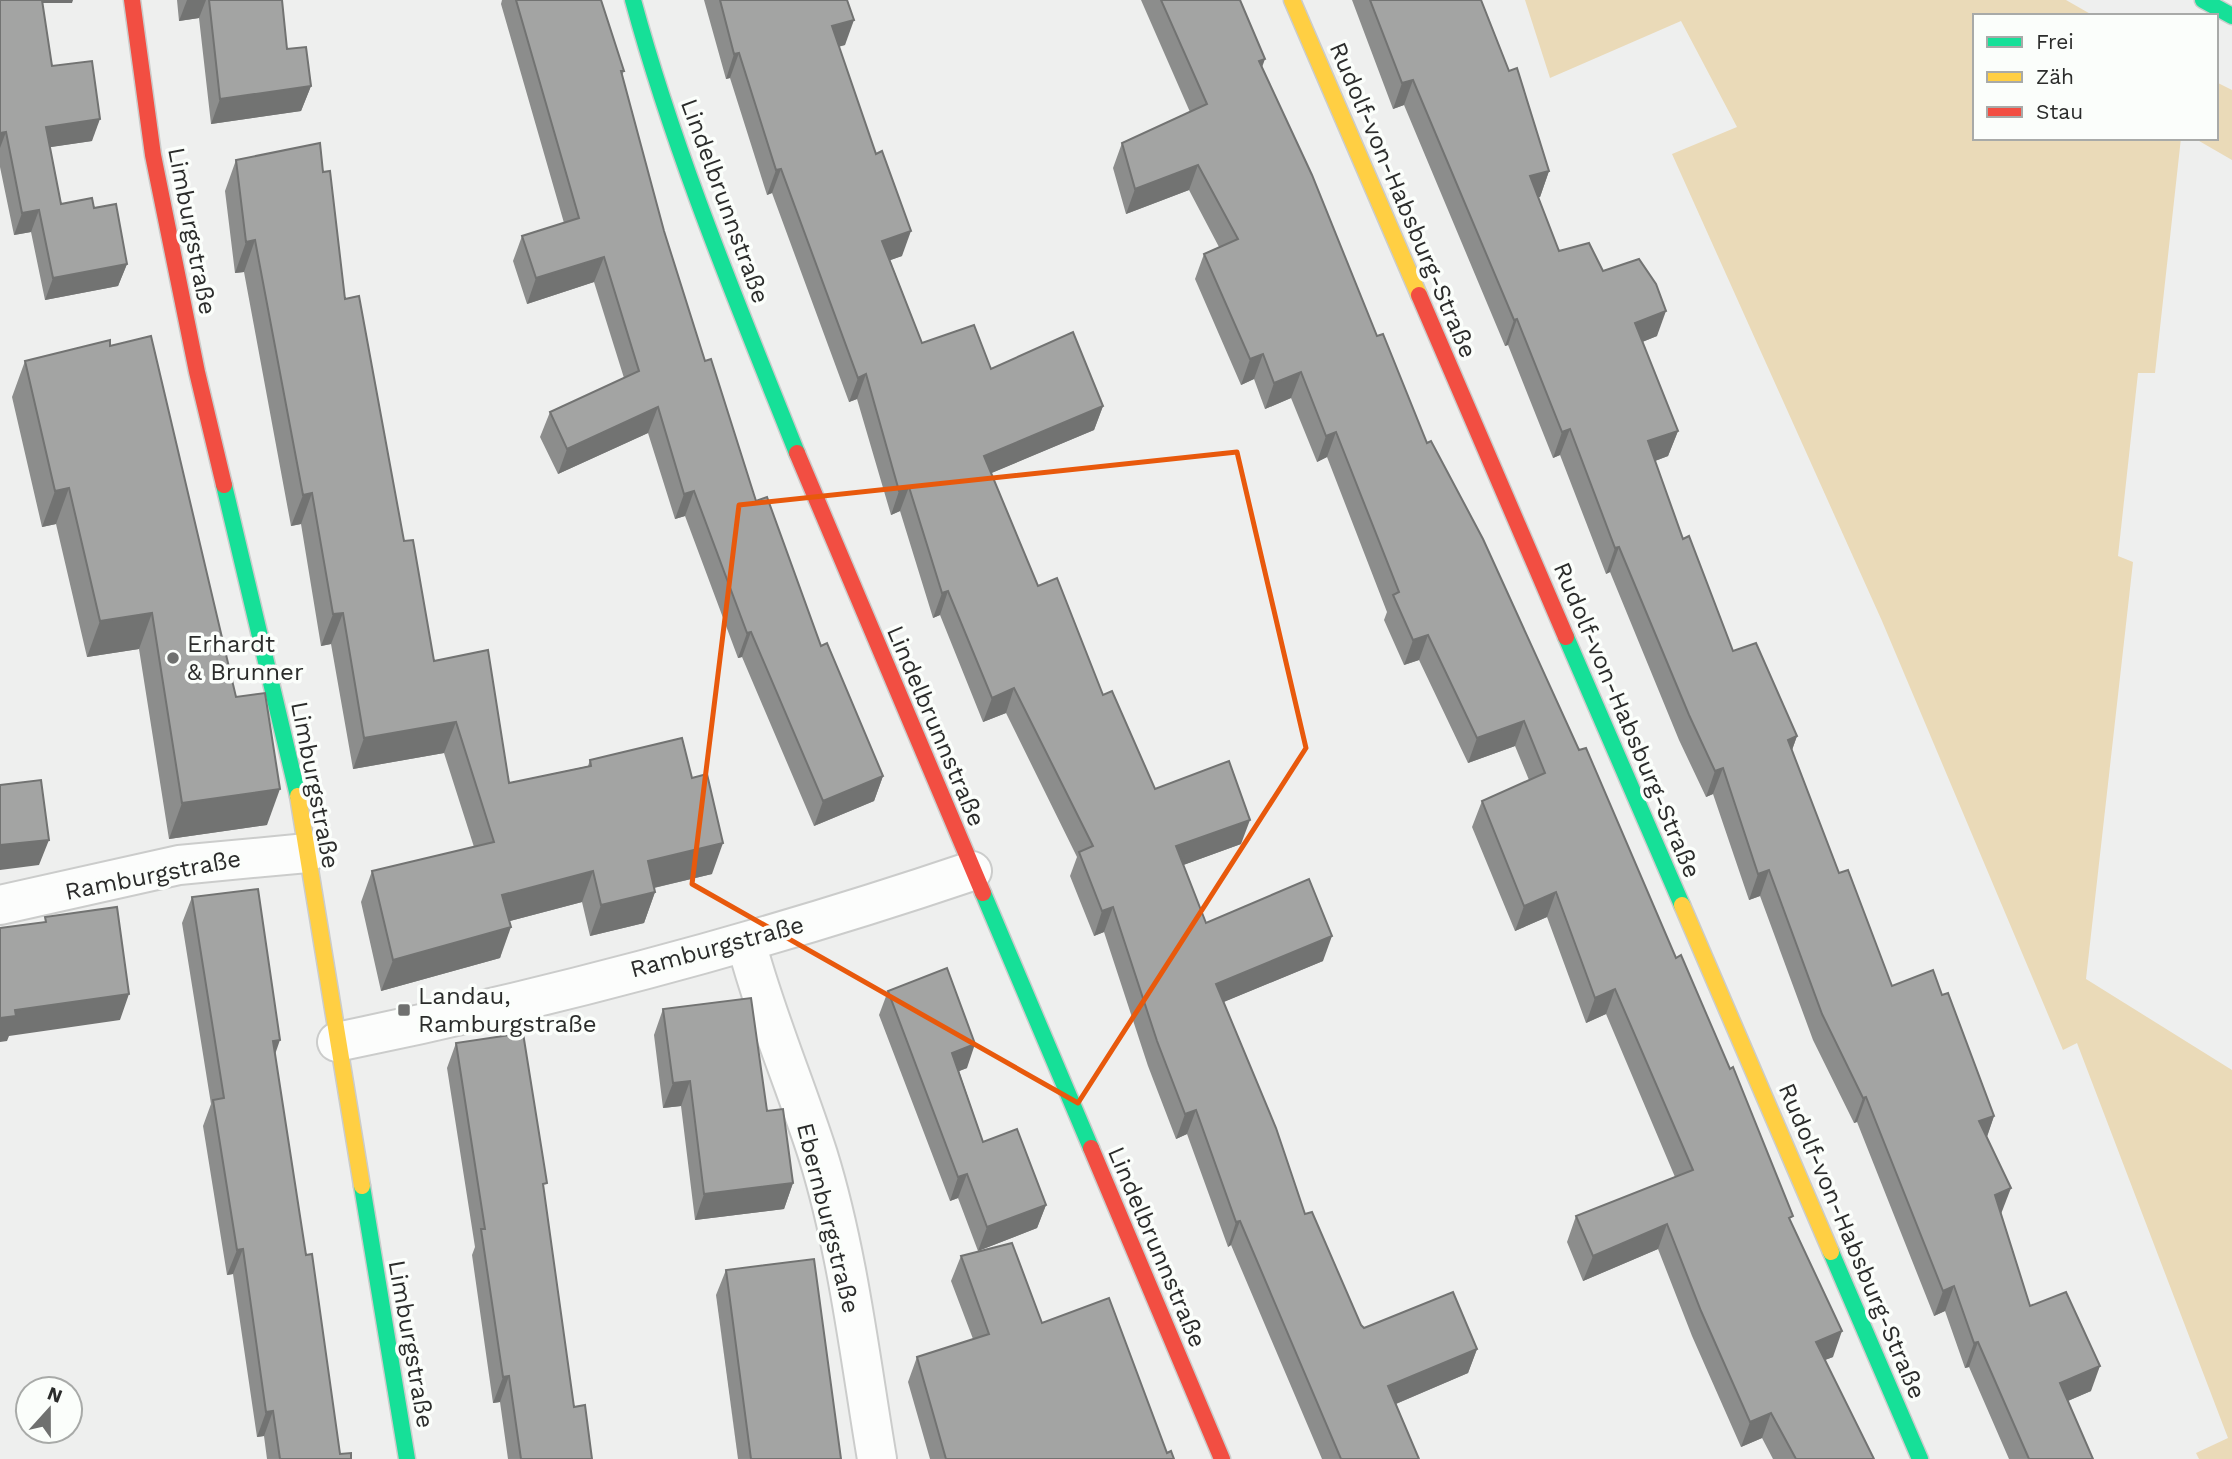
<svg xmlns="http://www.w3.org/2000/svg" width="2232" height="1459" font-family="'Work Sans',sans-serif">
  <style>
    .green { fill: #eadab8 }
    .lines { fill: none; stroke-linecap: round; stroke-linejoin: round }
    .street-casing { stroke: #cbcccb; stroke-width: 42 }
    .fast-casing { stroke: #cbcccb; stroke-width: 19 }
    .slow-casing { stroke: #cbcccb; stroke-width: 19 }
    .jam-casing { stroke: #cbcccb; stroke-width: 19 }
    .street { stroke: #fcfdfc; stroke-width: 38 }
    .fast { stroke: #16e098; stroke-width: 16 }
    .slow { stroke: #ffcf43; stroke-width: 16 }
    .jam { stroke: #f24e42; stroke-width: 16 }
    .wall { fill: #8c8d8c }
    .shaded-wall { fill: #727372 }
    .building { fill: #a3a4a3; stroke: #727372; stroke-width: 2 }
    .marked { fill: none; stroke: #e8590c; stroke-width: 5; stroke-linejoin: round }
    .poi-dot { fill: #6f706f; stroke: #fbfefb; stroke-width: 2.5 }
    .labels { text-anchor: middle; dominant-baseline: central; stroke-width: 7; stroke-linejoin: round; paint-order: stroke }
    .street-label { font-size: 24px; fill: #2b2c2b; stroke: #fbfefb }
    .poi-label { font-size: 24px; fill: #2b2c2b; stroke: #fbfefb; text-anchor: start }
  </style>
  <rect width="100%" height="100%" fill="#eeefee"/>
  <g class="green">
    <polygon points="1525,0 2066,0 2094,16 1975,16 1975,138 2181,138 2155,373 2138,373 2118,556 2133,562 2086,979 2232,1070 2232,1459 2199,1459 2196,1453 2228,1438 2077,1043 2063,1050 1882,621 1672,154 1737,127 1681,21 1550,78"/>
    <polygon points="2216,82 2232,90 2232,160 2194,138 2216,138"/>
  </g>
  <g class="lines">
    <defs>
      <g id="street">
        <polyline points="0,905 179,865 307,853"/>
        <path d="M746,942C765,1014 795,1083 818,1155C848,1252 860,1358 877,1459"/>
        <path d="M337,1042C551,998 765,941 972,871"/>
      </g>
      <g id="fast">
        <path d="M633,0C675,155 738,305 797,453"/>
        <polyline points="2203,0 2232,16"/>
        <polyline points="224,485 298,796"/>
        <polyline points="1566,637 1682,905"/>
        <polyline points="983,893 1091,1148"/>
        <polyline points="362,1186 407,1459"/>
        <polyline points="1831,1252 1920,1459"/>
      </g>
      <g id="slow">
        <polyline points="1292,0 1419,295"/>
        <polyline points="298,796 362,1186"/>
        <polyline points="1682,905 1831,1252"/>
      </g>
      <g id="jam">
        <polyline points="132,0 153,155 197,372 224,485"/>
        <polyline points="1419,295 1566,637"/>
        <polyline points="797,453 983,893"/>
        <polyline points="1091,1148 1222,1459"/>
      </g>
    </defs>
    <use href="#street" class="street-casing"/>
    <use href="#fast" class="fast-casing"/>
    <use href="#slow" class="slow-casing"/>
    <use href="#jam" class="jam-casing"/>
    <use href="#street" class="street"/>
    <use href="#fast" class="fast"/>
    <use href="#slow" class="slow"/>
    <use href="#jam" class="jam"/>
  </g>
  <g class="wall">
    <polygon points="0,0 72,3 42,3 52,66 92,141 50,147 61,204 94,208 127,264 118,286 45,300 31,232 14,235 0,167"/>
    <polygon points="177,0 282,0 287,49 311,86 301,111 211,124 199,18 179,21"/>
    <polygon points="502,0 601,0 624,71 622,76 664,231 705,361 756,501 821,646 883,776 874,801 814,826 742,657 738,658 685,516 675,519 648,433 558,474 540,437 550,412 624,378 594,282 527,304 513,261 522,236 564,223 501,4"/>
    <polygon points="704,0 847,0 845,45 839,46 902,256 890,260 922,343 991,369 1103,406 1094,430 991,473 1038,586 1103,695 1155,789 1241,844 1183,865 1206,923 1323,961 1223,1002 1305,1214 1361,1325 1364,1328 1477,1349 1468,1373 1396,1404 1419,1459 1322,1459 1231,1245 1228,1247 1187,1134 1176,1139 1148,1066 1104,932 1094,936 1070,876 1077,857 1006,713 983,722 940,615 933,618 900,511 891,515 857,399 849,402 772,193 767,195 730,78 726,79"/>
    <polygon points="1141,0 1240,0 1262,68 1377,336 1427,443 1579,750 1676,958 1791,1222 1833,1357 1825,1360 1874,1459 1773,1459 1762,1438 1741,1447 1692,1336 1658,1249 1583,1281 1567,1242 1576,1216 1675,1177 1606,1014 1586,1023 1547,917 1515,931 1472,827 1482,801 1529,780 1515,746 1468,763 1419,660 1404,665 1384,620 1387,612 1327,457 1317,462 1291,398 1265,409 1254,379 1241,385 1195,279 1204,254 1219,247 1189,190 1126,214 1113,168 1122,143 1190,112"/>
    <polygon points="1352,0 1481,0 1549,171 1540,197 1538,197 1559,251 1603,271 1657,336 1642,342 1678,431 1668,456 1655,461 1683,539 1733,651 1797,736 1792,750 1839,873 1892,986 1942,995 1994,1116 1987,1137 2001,1214 2030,1306 2091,1391 2068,1401 2093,1459 2009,1459 1969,1367 1965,1368 1945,1311 1934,1316 1857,1122 1854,1123 1813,1040 1760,896 1749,900 1713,794 1706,797 1679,740 1610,572 1606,574 1560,455 1553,458 1508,345 1505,346 1404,105 1393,109"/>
    <polygon points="236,160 323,172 345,299 434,661 509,783 588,766 590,760 712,874 654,888 655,892 644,923 590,936 582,902 510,921 500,958 381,991 361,902 372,871 474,847 444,753 353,769 331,644 321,646 301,524 291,526 244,272 235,273 225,191"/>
    <polygon points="110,346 267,825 169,839 139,649 87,657 56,524 42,527 12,397 25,361"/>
    <polygon points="192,897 275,1055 306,1255 340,1454 351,1459 267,1459 264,1436 257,1437 233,1274 227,1275 203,1126 211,1104 182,923"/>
    <polygon points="888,991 967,1068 959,1071 983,1142 1046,1205 1037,1228 978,1251 958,1198 950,1201 879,1015"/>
    <polygon points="663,1009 767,1111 793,1183 784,1209 695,1220 681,1106 663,1108 654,1035"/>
    <polygon points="456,1043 544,1191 574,1407 592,1459 508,1459 500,1402 493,1403 472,1255 475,1247 447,1068"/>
    <polygon points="961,1256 1042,1323 1167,1453 1174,1459 930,1459 908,1382 917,1357 973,1339 951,1281"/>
    <polygon points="726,1270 841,1459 738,1459 716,1295"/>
  </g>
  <g class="shaded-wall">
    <polygon points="32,0 73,0 72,3 31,3"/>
    <polygon points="187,0 206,0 199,18 179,21"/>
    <polygon points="854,20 845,45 824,51 832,26"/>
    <polygon points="739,53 730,78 726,79 734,54"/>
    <polygon points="1265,59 1256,84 1259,61"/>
    <polygon points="1413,80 1404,105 1393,109 1402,83"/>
    <polygon points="311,86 301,111 211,124 220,99"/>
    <polygon points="100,119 92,141 38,149 46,127"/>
    <polygon points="6,132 0,148 0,133"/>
    <polygon points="1198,165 1189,190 1126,214 1135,189"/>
    <polygon points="781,169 772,193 767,195 776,170"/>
    <polygon points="1549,171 1540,197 1520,201 1530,176"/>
    <polygon points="39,210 31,232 14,235 22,213"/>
    <polygon points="911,231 902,256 874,266 882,241"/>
    <polygon points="255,240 244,272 235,273 246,242"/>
    <polygon points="604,257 594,282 527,304 536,278"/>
    <polygon points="127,264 118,286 45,300 53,278"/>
    <polygon points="1666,311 1657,336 1625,349 1635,323"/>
    <polygon points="1517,319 1508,345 1505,346 1514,320"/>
    <polygon points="1263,354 1254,379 1241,385 1250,359"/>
    <polygon points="1301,372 1291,398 1265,409 1274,383"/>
    <polygon points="866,374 857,399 849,402 858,378"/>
    <polygon points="1103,406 1094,430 975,480 984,456"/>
    <polygon points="658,407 648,433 558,474 567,449"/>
    <polygon points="1570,429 1560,455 1553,458 1562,432"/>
    <polygon points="1678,431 1668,456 1639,467 1648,441"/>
    <polygon points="1336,432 1327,457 1317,462 1326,436"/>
    <polygon points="909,487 900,511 891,515 899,491"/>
    <polygon points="69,488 56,524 42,527 55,491"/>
    <polygon points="694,491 685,516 675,519 684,494"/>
    <polygon points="312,493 301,524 291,526 303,495"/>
    <polygon points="1619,547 1610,572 1606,574 1615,548"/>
    <polygon points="948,591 940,615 933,618 942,593"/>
    <polygon points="152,613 139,649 87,657 100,621"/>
    <polygon points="343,613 331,644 321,646 333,614"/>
    <polygon points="751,632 742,657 738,658 747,633"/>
    <polygon points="1428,635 1419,660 1404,665 1413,640"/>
    <polygon points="1014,688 1006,713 983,722 992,698"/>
    <polygon points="1524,721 1515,746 1468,763 1477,738"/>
    <polygon points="456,722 444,753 353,769 364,738"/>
    <polygon points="1797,736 1788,761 1788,740"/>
    <polygon points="1723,768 1713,794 1706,797 1715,771"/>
    <polygon points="883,776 874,801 814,826 823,801"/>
    <polygon points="280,789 267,825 169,839 182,803"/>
    <polygon points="1250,820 1241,844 1167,871 1176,846"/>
    <polygon points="49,840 39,865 0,870 0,845"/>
    <polygon points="723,843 712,874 636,892 648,861"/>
    <polygon points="1769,870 1760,896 1749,900 1758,874"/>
    <polygon points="593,871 582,902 491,926 502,895"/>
    <polygon points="655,892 644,923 590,936 601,905"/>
    <polygon points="1556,892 1547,917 1515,931 1524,906"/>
    <polygon points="1113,907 1104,932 1094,936 1102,911"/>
    <polygon points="511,927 500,958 381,991 393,960"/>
    <polygon points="1332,936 1323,961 1207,1009 1216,984"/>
    <polygon points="1615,989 1606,1014 1586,1023 1595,998"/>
    <polygon points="129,994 120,1020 9,1036 7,1041 0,1042 0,1018 15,1010"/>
    <polygon points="280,1040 271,1066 273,1041"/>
    <polygon points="975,1044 967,1068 944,1077 952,1053"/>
    <polygon points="690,1081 681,1106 663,1108 673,1083"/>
    <polygon points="1866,1097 1857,1122 1854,1123 1863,1098"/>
    <polygon points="1196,1110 1187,1134 1176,1139 1185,1114"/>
    <polygon points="1994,1116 1985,1142 1979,1121"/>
    <polygon points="967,1174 958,1198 950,1201 958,1177"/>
    <polygon points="793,1183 784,1209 695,1220 704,1194"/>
    <polygon points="2011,1188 2001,1214 1995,1195"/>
    <polygon points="1046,1205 1037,1228 978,1251 987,1227"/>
    <polygon points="1240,1221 1231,1245 1228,1247 1236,1222"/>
    <polygon points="1667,1224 1658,1249 1583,1281 1593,1256"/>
    <polygon points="243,1249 233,1274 227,1275 237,1250"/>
    <polygon points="1954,1286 1945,1311 1934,1316 1943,1291"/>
    <polygon points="1842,1331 1833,1357 1806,1367 1816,1342"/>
    <polygon points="1978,1342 1969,1367 1965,1368 1974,1343"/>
    <polygon points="1477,1349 1468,1373 1379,1411 1388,1386"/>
    <polygon points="2100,1366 2091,1391 2051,1408 2060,1383"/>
    <polygon points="509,1376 500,1402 493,1403 503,1377"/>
    <polygon points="273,1411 264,1436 257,1437 266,1412"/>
    <polygon points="1771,1413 1762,1438 1741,1447 1750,1422"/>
  </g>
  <g class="building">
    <polygon points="0,0 42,0 52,66 92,61 100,119 46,127 61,204 92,198 94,208 116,204 127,264 53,278 39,210 22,213 6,132 0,133"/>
    <polygon points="209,0 282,0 287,49 306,47 311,86 220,99"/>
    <polygon points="516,0 601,0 624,71 621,71 664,231 705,361 711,359 756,501 767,497 821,646 827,643 883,776 823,801 751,632 747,633 694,491 684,494 658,407 567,449 550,412 639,371 604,257 536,278 522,236 579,218"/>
    <polygon points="720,0 847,0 854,20 832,26 876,154 882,151 911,231 882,241 922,343 974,325 991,369 1073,332 1103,406 984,456 1038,586 1057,578 1103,695 1112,691 1155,789 1229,761 1250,820 1176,846 1206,923 1309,879 1332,936 1216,984 1276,1128 1305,1214 1312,1212 1361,1325 1364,1328 1453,1292 1477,1349 1388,1386 1419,1459 1341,1459 1240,1221 1236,1222 1196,1110 1185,1114 1157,1041 1113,907 1102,911 1079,852 1093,846 1014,688 992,698 948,591 942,593 909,487 899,491 866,374 858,378 781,169 776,170 739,53 734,54"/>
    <polygon points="1161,0 1240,0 1265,59 1259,61 1312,175 1377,336 1383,334 1427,443 1431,441 1483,539 1579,750 1586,748 1676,958 1681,955 1730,1069 1733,1067 1793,1216 1789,1218 1842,1331 1816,1342 1874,1459 1796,1459 1771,1413 1750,1422 1701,1311 1667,1224 1593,1256 1576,1216 1693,1170 1615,989 1595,998 1556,892 1524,906 1482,801 1545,773 1524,721 1477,738 1428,635 1413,640 1393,595 1399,592 1336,432 1326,436 1301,372 1274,383 1263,354 1250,359 1204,254 1238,239 1198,165 1135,189 1122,143 1207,104"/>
    <polygon points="1370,0 1481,0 1509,71 1517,68 1549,171 1530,176 1559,251 1589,243 1603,271 1639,259 1656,284 1666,311 1635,323 1678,431 1648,441 1683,539 1689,536 1733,651 1756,643 1797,736 1788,740 1839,873 1848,870 1892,986 1933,970 1942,995 1948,993 1994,1116 1979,1121 2011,1188 1995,1195 2030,1306 2066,1292 2100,1366 2060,1383 2093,1459 2029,1459 1978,1342 1974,1343 1954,1286 1943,1291 1866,1097 1863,1098 1822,1014 1769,870 1758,874 1723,768 1715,771 1689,715 1619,547 1615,548 1570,429 1562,432 1517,319 1514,320 1413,80 1402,83"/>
    <polygon points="320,143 323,172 330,171 345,299 359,296 404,541 413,540 434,661 488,650 509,783 591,766 590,760 682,738 692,778 707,774 723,843 648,861 655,892 601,905 593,871 502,895 511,927 393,960 372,871 494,842 456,722 364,738 343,613 333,614 312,493 303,495 255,240 246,242 236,160"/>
    <polygon points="151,336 236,697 265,693 280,789 182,803 152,613 100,621 69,488 55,491 25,361 110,340 110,346"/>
    <polygon points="41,780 49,840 0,845 0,785"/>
    <polygon points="258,889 280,1040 273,1041 306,1255 312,1254 340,1454 351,1453 351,1459 280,1459 273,1411 266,1412 243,1249 237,1250 213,1100 224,1098 192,897"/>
    <polygon points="117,907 129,994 15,1010 16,1016 0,1018 0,928 46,922 45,917"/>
    <polygon points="947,968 975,1044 952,1053 983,1142 1017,1129 1046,1205 987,1227 967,1174 958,1177 888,991"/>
    <polygon points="751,998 767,1111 783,1109 793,1183 704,1194 690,1081 673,1083 663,1009"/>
    <polygon points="523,1033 547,1183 543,1184 574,1407 585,1405 592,1459 521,1459 509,1376 503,1377 481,1229 485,1229 456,1043"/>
    <polygon points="1012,1243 1042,1323 1109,1298 1167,1453 1171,1451 1174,1459 946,1459 917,1357 989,1334 961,1256"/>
    <polygon points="814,1259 841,1459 751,1459 726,1270"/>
  </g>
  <path class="marked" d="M1237,452L1306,748L1078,1103L692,884L739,505Z"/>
  <g class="poi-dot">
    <circle cx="173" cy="658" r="7"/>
    <rect x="397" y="1003" width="14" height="14" rx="3.5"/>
  </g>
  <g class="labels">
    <g class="street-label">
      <text transform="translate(1403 200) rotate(67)">Rudolf-von-Habsburg-Straße</text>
      <text transform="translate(725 201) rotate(70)">Lindelbrunnstraße</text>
      <text transform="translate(192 231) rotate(79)">Limburgstraße</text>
      <text transform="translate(1627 720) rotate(67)">Rudolf-von-Habsburg-Straße</text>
      <text transform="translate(936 726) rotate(67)">Lindelbrunnstraße</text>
      <text transform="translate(315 785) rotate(79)">Limburgstraße</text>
      <text transform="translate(153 875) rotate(-11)">Ramburgstraße</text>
      <text transform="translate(717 947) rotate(-15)">Ramburgstraße</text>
      <text transform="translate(828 1218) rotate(76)">Ebernburgstraße</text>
      <text transform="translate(1852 1241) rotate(67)">Rudolf-von-Habsburg-Straße</text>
      <text transform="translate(1157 1247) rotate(67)">Lindelbrunnstraße</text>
      <text transform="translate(411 1344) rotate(80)">Limburgstraße</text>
    </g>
    <g class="poi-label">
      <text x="187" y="644">Erhardt<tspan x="187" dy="28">&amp; Brunner</tspan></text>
      <text x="418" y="996">Landau,<tspan x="418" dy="28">Ramburgstraße</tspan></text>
    </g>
  </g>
  <rect x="1973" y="14" width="245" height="126" fill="#fbfefb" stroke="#a8aaa8" stroke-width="2"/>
  <rect x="1987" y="37" width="35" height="10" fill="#16e098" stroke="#a8aaa8" stroke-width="2"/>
  <text x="2036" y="49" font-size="21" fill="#2b2c2b">Frei</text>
  <rect x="1987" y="72" width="35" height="10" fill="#ffcf43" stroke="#a8aaa8" stroke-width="2"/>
  <text x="2036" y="84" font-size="21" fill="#2b2c2b">Zäh</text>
  <rect x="1987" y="107" width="35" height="10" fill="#f24e42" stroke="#a8aaa8" stroke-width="2"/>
  <text x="2036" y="119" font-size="21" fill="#2b2c2b">Stau</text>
  <g transform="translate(49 1410) rotate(21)"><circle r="33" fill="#fbfefb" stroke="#a8aaa8" stroke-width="2"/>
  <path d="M0-5L12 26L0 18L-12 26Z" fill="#6f706f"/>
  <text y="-10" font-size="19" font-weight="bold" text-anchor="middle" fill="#2b2c2b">N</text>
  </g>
</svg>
